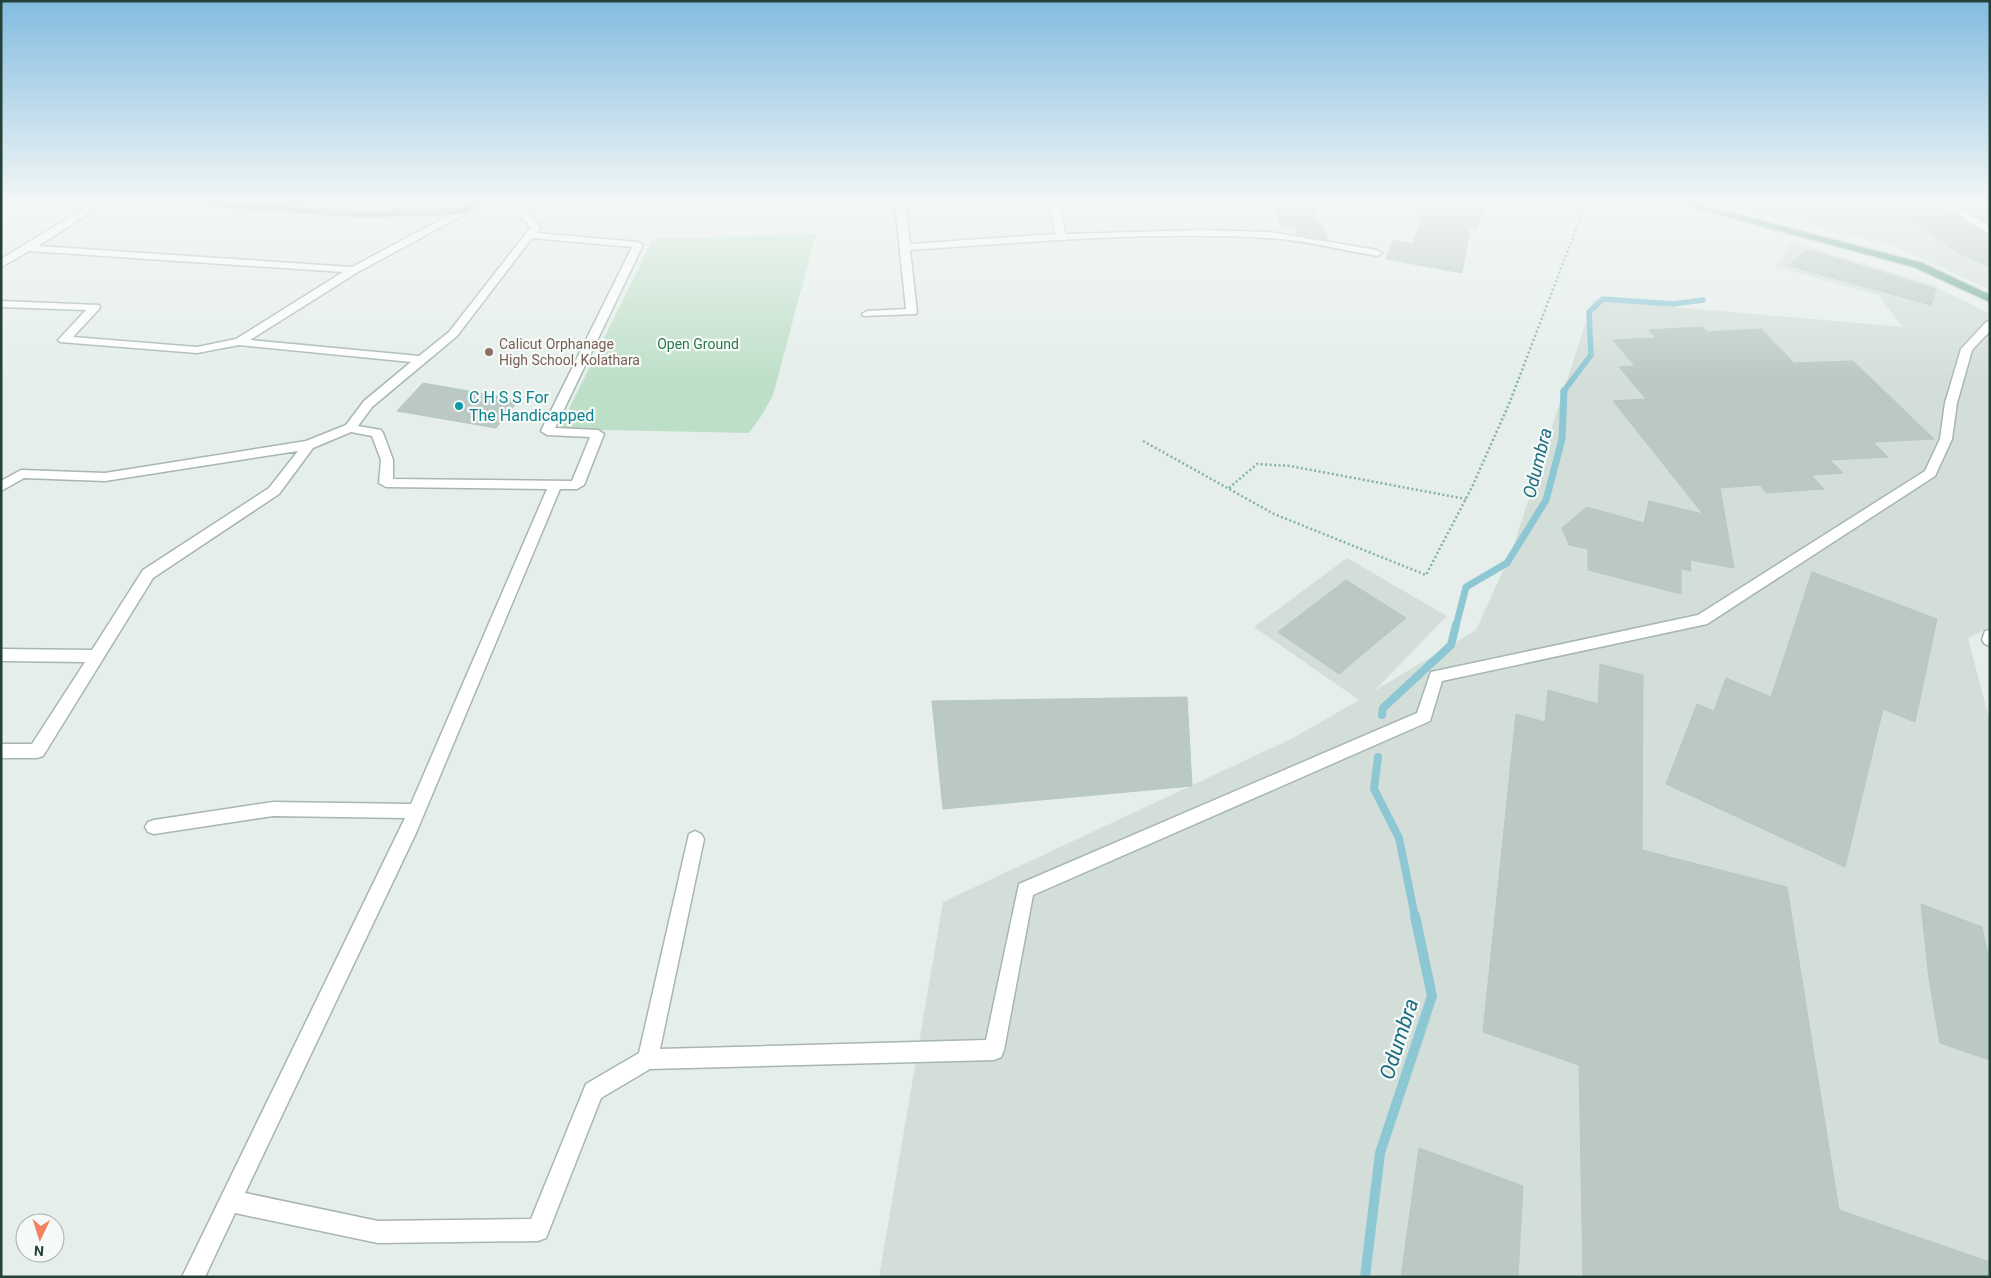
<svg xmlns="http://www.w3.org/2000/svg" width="1991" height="1278" font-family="Roboto,sans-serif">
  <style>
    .built { fill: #d3ded9 }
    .green { fill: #bedfc7 }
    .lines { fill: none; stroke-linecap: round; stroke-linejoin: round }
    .stream-far3 { stroke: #8dc7d3; stroke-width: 5.5 }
    .stream-far2 { stroke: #8dc7d3; stroke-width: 7 }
    .stream-far1 { stroke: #8dc7d3; stroke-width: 8 }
    .stream { stroke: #8dc7d3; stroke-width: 10 }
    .building { fill: #bac9c3; stroke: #b7c8c1 }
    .minor-casing { stroke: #a7b6b1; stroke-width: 3 }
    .major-casing { stroke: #c1cac8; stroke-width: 3 }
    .path { stroke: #85b2a4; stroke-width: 2.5; stroke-dasharray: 2 2.5; stroke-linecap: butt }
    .minor { fill: #fff; fill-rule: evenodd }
    .major { fill: #69a495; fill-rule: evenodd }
    .education-dot { fill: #8d6e63; stroke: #f5faf8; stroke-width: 2 }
    .culture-dot { fill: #0f9aa8; stroke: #f5faf8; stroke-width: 2 }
    .labels { text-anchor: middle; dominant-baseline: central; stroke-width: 4.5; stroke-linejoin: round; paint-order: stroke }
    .far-education-label { font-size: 14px; fill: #785e54; stroke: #f5faf8; text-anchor: start }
    .far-park-label { font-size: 14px; fill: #2d784a; stroke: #f5faf8 }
    .culture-label { font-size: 16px; fill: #0d838f; stroke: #f5faf8; text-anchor: start }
    .water-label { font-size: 18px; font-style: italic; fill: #1c6c7d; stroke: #f5faf8 }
    .near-water-label { font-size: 21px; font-style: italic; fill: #1c6c7d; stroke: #f5faf8 }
  </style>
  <rect width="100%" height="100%" fill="#e5eeea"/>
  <g class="built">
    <polygon points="1721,203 1990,203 1990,290 1891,245"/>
    <polygon points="1792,242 1928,283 1990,314 1990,627 1968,638 1990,722 1990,1277 879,1277 943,902 1293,738 1359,700 1254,627 1347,558 1447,616 1374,691 1476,630 1512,551 1593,300 1903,327 1878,295 1775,267"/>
  </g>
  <polygon class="green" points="816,234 773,395 762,415 749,433 559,429 653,239"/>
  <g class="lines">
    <polyline class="stream-far3" points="1563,392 1591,355 1589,312 1603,299 1673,304 1703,300"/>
    <polyline class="stream-far2" points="1456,626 1466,587 1507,563 1546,500 1562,439 1564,391"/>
    <g class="stream-far1">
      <polyline points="1382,715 1383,708 1451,645 1456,625"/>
      <polyline points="1378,757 1374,789 1399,838 1415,917"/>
    </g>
    <polyline class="stream" points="1365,1277 1380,1153 1432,996 1415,916"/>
  </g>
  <g class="building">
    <polygon points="1271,203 1309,203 1329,240 1296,234 1297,226 1281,227"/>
    <polygon points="1427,203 1453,203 1483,209 1477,229 1470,228 1462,273 1386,259 1394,240 1413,244"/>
    <polygon points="1888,203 1938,203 1990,237 1990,267 1957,252"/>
    <polygon points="1956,203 1990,203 1990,225"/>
    <polygon points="1807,249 1936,289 1931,305 1789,266"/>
    <polygon points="1702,327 1707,332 1761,329 1794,363 1853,361 1934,439 1873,442 1888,457 1830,460 1843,473 1811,475 1824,489 1766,493 1760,485 1720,488 1734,568 1690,560 1691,571 1681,569 1681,594 1588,570 1588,549 1569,545 1562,528 1587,507 1644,523 1649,501 1703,514 1613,401 1646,399 1619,367 1635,366 1613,340 1656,338 1649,330"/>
    <polygon points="423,383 519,400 496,428 397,411"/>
    <polygon points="1812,572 1937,619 1915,722 1883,709 1845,867 1666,784 1697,704 1714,711 1726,678 1771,697"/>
    <polygon points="1346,580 1406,618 1339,674 1278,632"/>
    <polygon points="1600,664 1643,675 1642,850 1787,887 1839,1210 1990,1262 1990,1277 1583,1277 1579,1065 1483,1032 1516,714 1545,722 1548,690 1598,704"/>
    <polygon points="1187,697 1192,786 943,809 932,701"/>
    <polygon points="1921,904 1982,927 1990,966 1990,1060 1940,1043 1929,979"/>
    <polygon points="1419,1148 1523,1186 1518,1277 1401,1277"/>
  </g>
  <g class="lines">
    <defs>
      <g id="minor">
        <polygon points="1,203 12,203 1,209"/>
        <path d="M93,203H105L38,246L352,267L461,209H467V213L358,272L250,340L419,356L449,332L531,227L507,203H518L539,225L541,227L537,233L638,242L643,245L555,428L598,430L604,434L584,485L577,489H560L416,833L245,1193L378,1221L531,1219L586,1084L639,1053L689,834L695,831L701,834L704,839L660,1049L986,1040L1019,884L1417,713L1431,672L1698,615L1925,471L1940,439L1945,403L1961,349L1986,322L1990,321V331L1972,350L1957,403L1952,439L1935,476L1707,624L1442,681L1430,721L1033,895L1004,1050L1001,1057L994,1060L650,1069L601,1098L546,1238L538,1241L378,1243L235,1213L205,1277H182L405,818L273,816L154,834L148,832L145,827L148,822L154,820L273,802L411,804L547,489L386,487L379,483L381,460L372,436L351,432L313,448L279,494L153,578L43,756L37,758H1V744H32L85,662L1,661V649L92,650L143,570L269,488L298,451L105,481L24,478L1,491V481L21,470L105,473L306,441L346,425L364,401L411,362L239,345L197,353L60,342L58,340L60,338L86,310L1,307V301L99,305L100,307L99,309L73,337L197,347L236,339L343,272L29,251L1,267V259ZM532,238L632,247L541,431L547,435L590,437L572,481L393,479V460L383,433L381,430L358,426L372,407L457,336Z"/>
        <path d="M895,203H905L910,244L1056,234L1048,203H1058L1066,234L1202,230L1270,232L1377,250L1382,253L1377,256C1342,250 1303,240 1268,238C1150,231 1028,242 910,250L917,312L916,314L863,316L862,314L867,311L906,309Z"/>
        <polygon points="1940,203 1952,203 1990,227 1990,235"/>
        <polygon points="1990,630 1990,646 1985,644 1982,640 1985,631"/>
      </g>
      <g id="major">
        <polygon points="204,203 252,203 362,211 462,208 472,203 485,203 464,214 362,217 209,206"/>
        <polygon points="1676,203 1693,203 1922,263 1990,295 1990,302 1914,267"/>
      </g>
    </defs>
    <use href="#minor" class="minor-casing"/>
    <use href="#major" class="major-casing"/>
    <g class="path">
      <polyline points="1143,441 1274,514 1426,575 1472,487 1509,404 1586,203"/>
      <polyline points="1229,488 1257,464 1290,466 1466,499"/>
    </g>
    <use href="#minor" class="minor"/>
    <use href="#major" class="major"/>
  </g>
  <linearGradient id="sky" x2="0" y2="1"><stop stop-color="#83bce0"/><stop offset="0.53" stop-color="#f3f7f6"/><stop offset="1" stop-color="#f3f7f6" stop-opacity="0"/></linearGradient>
  <rect width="1991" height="382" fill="url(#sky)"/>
  <circle class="education-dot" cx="489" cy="352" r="5"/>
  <circle class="culture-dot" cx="459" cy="406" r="5"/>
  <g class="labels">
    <g class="far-education-label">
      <text x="499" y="344">Calicut Orphanage<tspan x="499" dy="16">High School, Kolathara</tspan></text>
    </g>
    <g class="far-park-label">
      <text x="698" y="344">Open Ground</text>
    </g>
    <g class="culture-label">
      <text x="469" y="397">C H S S For<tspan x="469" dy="18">The Handicapped</tspan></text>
    </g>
    <g class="water-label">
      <text transform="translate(1537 463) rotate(-76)">Odumbra</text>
    </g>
    <g class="near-water-label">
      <text transform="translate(1399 1039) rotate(-72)">Odumbra</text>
    </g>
  </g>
  <rect width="1991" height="1278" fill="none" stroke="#234039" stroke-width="5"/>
  <g transform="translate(40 1238) rotate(184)"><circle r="24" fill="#f5faf8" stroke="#a1b0ac"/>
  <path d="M0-4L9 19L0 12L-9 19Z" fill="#f3835e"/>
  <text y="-8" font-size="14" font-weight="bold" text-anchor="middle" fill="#234039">N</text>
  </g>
</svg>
